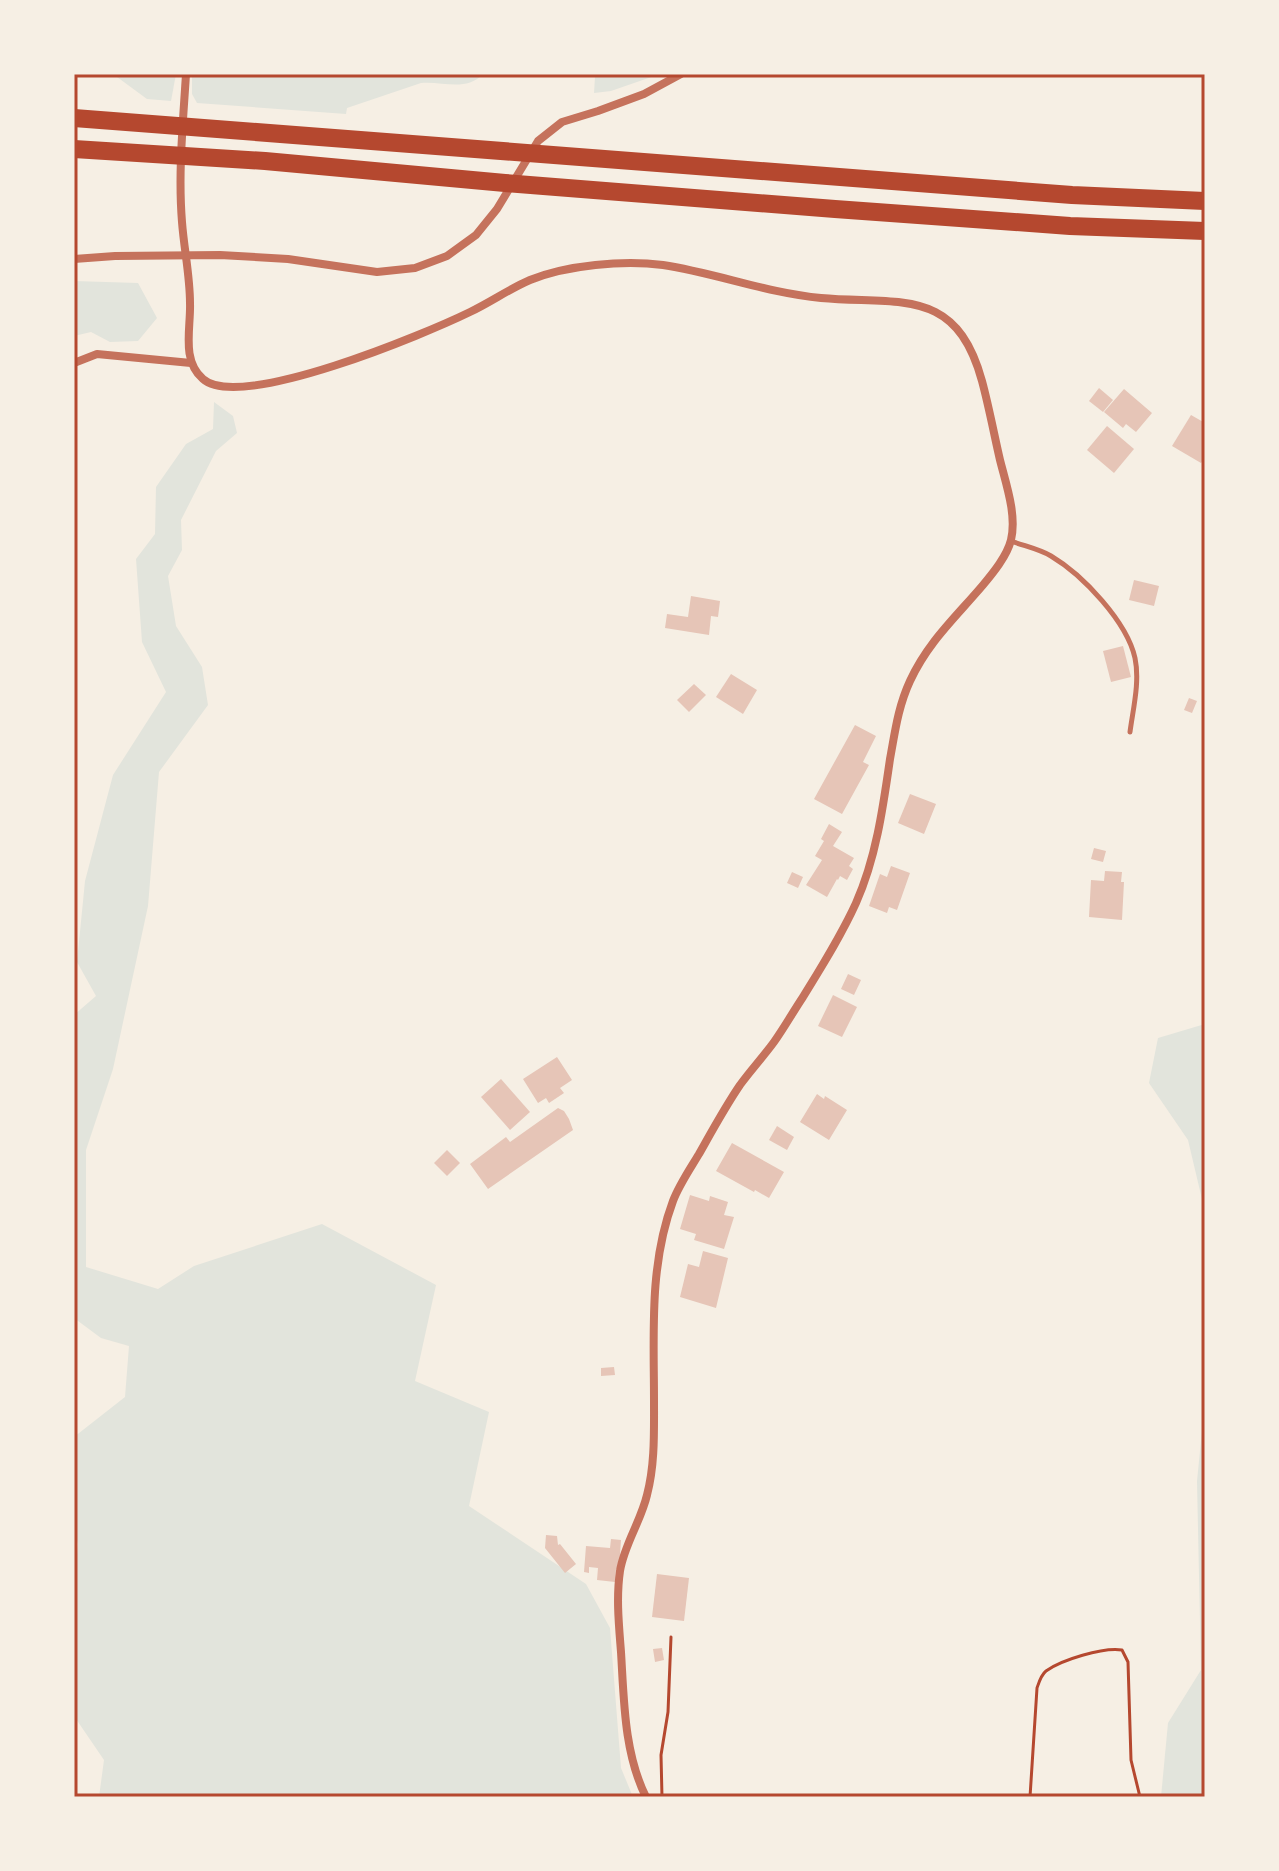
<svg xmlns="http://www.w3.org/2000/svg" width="1279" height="1871" font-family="'Titillium Web',sans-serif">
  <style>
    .green { fill: #e2e4dc }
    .building { fill: #e6c5b7 }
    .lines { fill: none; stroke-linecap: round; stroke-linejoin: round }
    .path { stroke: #b5482f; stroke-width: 3 }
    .service { stroke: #c5725c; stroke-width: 5 }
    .minor { stroke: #c5725c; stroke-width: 8 }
    .motorway { stroke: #b5482f; stroke-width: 18 }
    .neatline { fill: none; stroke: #b5482f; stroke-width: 3 }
  </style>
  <rect width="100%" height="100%" fill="#f6efe4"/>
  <g class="green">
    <polygon points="113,74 176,74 171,101 147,99"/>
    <path d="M192,74H483C466,92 443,81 421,83L347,108L346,114L197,103L192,94Z"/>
    <polygon points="594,74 660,74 611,91 594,93 595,77"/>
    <polygon points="74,281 138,283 157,318 138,341 110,342 91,332 74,336"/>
    <polygon points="214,402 233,416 237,433 216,451 181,520 182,550 168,576 176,626 202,667 208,705 159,772 148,906 113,1069 86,1150 86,1267 158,1289 194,1266 322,1224 436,1285 415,1381 489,1412 469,1506 586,1584 610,1628 621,1768 633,1797 99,1797 104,1760 74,1716 74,1587 78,1544 74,1527 74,1437 125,1397 129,1346 101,1338 74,1318 74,1015 96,996 77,962 85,881 113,775 166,692 142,642 136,559 155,534 156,487 186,444 213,429"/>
    <polygon points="1205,1024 1205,1212 1188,1140 1149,1083 1158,1038"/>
    <polygon points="1205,1401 1205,1797 1161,1797 1168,1723 1201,1670 1197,1481"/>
  </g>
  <g class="building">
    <polygon points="1099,388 1113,400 1103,412 1089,401"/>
    <polygon points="1124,389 1152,413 1136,432 1126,424 1123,428 1104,412"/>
    <polygon points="1191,415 1205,423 1205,457 1201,463 1172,446"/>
    <polygon points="1107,426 1134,449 1114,473 1087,450"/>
    <polygon points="1134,580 1159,586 1154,606 1129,600"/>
    <polygon points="691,596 720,601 718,617 711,616 709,635 665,628 667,614 688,617"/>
    <polygon points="1123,646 1131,677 1111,682 1103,651"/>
    <polygon points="731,674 757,690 743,714 716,697"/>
    <polygon points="694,684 706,695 689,712 677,700"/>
    <polygon points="1189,698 1197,701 1192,713 1184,710"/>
    <polygon points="855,725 876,736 863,762 869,765 842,814 814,799"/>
    <polygon points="910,794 936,804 924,834 898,823"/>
    <polygon points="829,824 842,832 833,846 854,858 849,866 853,869 847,880 840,876 838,880 837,879 827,897 806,885 822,860 815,856 824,841 821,839"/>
    <polygon points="1094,848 1106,851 1103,862 1091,859"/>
    <polygon points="891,866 910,873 897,910 889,907 887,913 869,906 880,874 887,877"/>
    <polygon points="1105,871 1122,872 1121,882 1124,882 1122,920 1089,917 1091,880 1104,881"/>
    <polygon points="792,872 803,877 798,888 787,883"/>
    <polygon points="848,974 861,980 854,995 841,989"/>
    <polygon points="833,995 857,1007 842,1037 818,1026"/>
    <polygon points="557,1057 572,1080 560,1088 564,1093 549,1103 546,1098 538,1103 523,1079"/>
    <polygon points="501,1079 530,1112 510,1130 481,1097"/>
    <polygon points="817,1094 824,1099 825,1096 847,1110 829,1140 800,1122"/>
    <polygon points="558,1108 564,1111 569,1119 573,1130 488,1189 470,1164 506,1137 510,1142"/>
    <polygon points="777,1126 794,1137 787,1150 769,1140"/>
    <polygon points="732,1143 784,1172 769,1198 755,1190 754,1192 716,1171"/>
    <polygon points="447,1150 460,1163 447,1176 434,1163"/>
    <polygon points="690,1195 709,1201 710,1196 728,1202 724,1215 734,1217 724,1249 694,1240 696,1234 680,1229"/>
    <polygon points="703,1251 728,1258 716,1308 680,1297 688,1264 699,1267"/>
    <polygon points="614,1367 615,1375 601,1376 601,1368"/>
    <polygon points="546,1535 557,1536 558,1545 560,1544 576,1564 565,1573 545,1548"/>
    <polygon points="611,1539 621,1540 619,1569 616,1569 615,1582 597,1580 598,1568 589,1567 589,1573 584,1572 586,1546 610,1548"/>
    <polygon points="657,1574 689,1578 684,1621 652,1617"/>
    <polygon points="662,1648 664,1660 655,1662 653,1649"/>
  </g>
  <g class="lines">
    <g class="path">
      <polyline points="662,1797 661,1755 668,1712 671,1637"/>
      <path d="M1030,1797L1037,1688C1039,1682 1041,1675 1046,1671C1061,1660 1103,1647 1122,1650L1128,1662L1131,1760L1140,1797"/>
    </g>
    <path class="service" d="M1011,541C1024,546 1039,549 1051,556C1083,575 1127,622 1135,658C1140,682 1133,709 1130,732"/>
    <g class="minor">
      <path d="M186,74C183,123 178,173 182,222C184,249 190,276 190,303C191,328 181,360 203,379C240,412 427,333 470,312C491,302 509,289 530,280C567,265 623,260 663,265C716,273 767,293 821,298C900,305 956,286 982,381C989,407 994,434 1000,460C1006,484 1017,515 1011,540C1007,556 993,573 983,585C955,618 928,642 910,681C898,707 895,732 890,759C883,808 876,858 856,903C841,936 822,966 803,997C793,1012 784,1028 774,1042C763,1057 751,1070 740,1085C725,1107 712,1131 699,1154C690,1169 679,1185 673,1201C649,1265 654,1334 654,1401C654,1432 655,1465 647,1495C641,1521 624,1545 620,1571C616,1598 619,1626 621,1652C624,1700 624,1753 646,1797"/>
      <polyline points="74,259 115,256 220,255 288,259 377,272 415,268 447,256 476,235 497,209 538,141 562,122 598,111 644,94 681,74"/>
      <polyline points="74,363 97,354 191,363"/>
    </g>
    <g class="motorway">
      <polyline points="74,118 1072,195 1205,201"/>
      <polyline points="74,149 265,161 505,183 835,209 1070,226 1205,231"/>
    </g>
  </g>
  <rect width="1279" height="1871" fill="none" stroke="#f6efe4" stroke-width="152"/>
  <rect x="76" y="76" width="1127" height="1719" class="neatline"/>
</svg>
